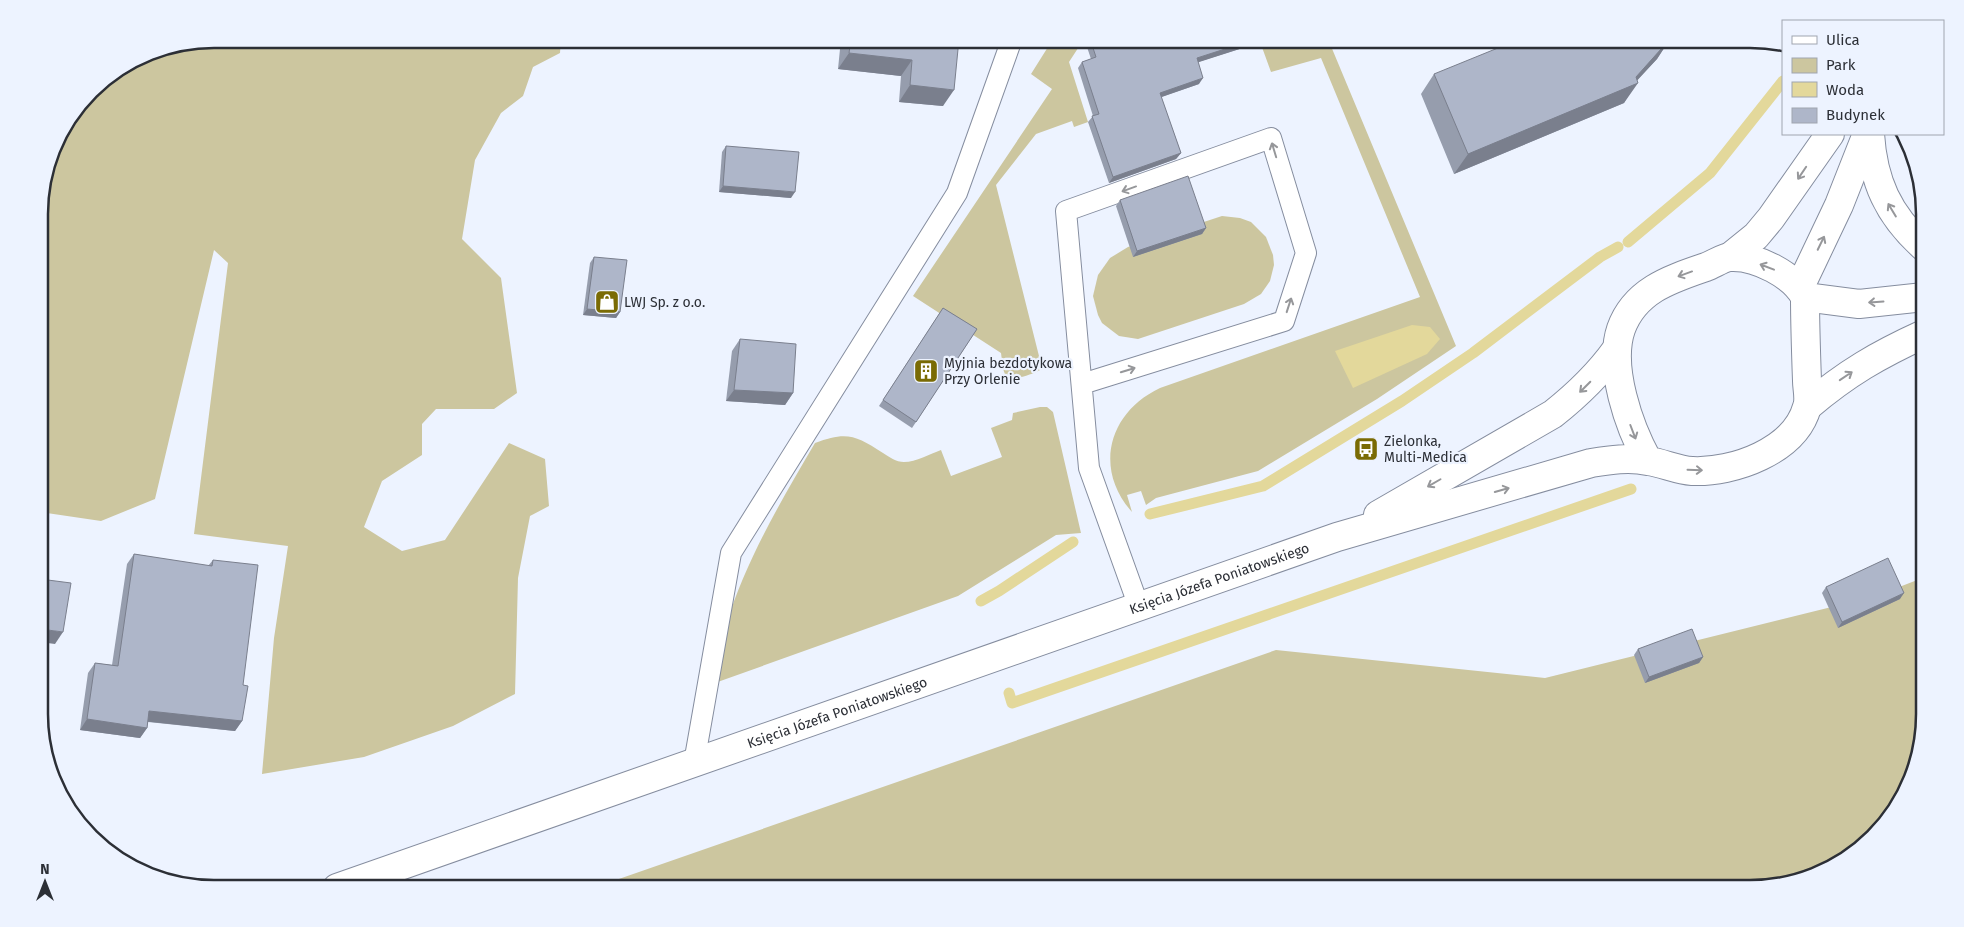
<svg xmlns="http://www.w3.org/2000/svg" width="1964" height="927" font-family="'Fira Sans',sans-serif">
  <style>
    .green { fill: #ccc69f }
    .water { fill: #e3d89b }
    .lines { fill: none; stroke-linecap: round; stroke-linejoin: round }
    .stream { stroke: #e3d89b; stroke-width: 11 }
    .service-casing { stroke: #858d9f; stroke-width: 22 }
    .tertiary-casing { stroke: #858d9f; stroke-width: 30 }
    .secondary-casing { stroke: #858d9f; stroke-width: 30 }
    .service { stroke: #fff; stroke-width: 20 }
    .tertiary { stroke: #fff; stroke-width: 28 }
    .secondary { stroke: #fff; stroke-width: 28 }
    .wall { fill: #969dad }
    .shaded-wall { fill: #7a7f8d }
    .building { fill: #aeb6c9; stroke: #7a7f8d }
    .oneway { stroke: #96979a }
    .labels { text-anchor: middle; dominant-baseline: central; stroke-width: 4.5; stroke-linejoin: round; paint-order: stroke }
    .poi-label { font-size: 14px; fill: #2c2f36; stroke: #edf3ff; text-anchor: start }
    .street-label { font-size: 14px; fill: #2c2f36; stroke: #edf3ff }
    .rim { fill: none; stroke: #2c2f36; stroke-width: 2.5 }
  </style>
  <rect width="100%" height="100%" fill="#edf3ff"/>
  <g class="green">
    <polygon points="214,39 561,39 560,53 533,67 523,96 501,113 475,160 462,239 501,278 517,393 494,409 436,409 422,424 422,455 382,481 364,527 402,551 445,540 509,443 545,459 549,506 530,516 518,578 515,694 453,726 364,757 262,774 274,638 288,546 194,534 228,263 214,250 155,499 101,521 40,512 39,202 57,137 98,82 147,52"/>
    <path d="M1053,39H1084L1069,62L1088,122L1074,127L1072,121L1036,134L996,185L1041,364L1040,370C1033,374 1010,383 1005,374C1002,368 1002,359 1001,353L913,296L1052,89L1031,74Z"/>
    <path d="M1259,39H1328L1456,346L1377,399L1258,471L1156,498L1146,505L1141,491L1127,495L1132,512C1093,468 1109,412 1160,388L1420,297L1321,58L1271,72Z"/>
    <polygon points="1222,216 1240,218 1251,222 1266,237 1273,255 1274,265 1270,281 1261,294 1244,304 1138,339 1119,336 1102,323 1098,315 1093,296 1098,275 1110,258 1128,247"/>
    <path d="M1040,407H1047L1053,412L1081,533L1056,535L958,596L712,684C713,662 719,645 726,625C746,560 781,501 815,443C846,431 856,435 883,453C889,457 896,462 904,462C916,462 930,454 941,450L951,476L1002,457L991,428L1012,420L1013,413Z"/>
    <polygon points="1925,577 1925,713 1912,780 1882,828 1848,859 1761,888 593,888 1276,650 1545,678 1876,596"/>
  </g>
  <polygon class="water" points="1412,325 1430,327 1440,339 1427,354 1353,388 1335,351"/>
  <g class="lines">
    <g class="stream">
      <polyline points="1628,242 1710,173 1783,81"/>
      <polyline points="1150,514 1263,486 1402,401 1473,353 1600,257 1618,247"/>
      <polyline points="981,601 999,591 1073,542"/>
      <polyline points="1009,693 1012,703 1631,489"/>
    </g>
    <defs>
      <g id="service">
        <polyline points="1082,384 1284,321 1306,253 1271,138 1066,211 1089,468 1139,607"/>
        <polyline points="694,763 731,553 957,193 1012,39"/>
      </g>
      <g id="tertiary">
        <path d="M1870,134C1873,181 1888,215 1924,247"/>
        <polyline points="1730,257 1756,236 1771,218 1830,134"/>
        <polyline points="1800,287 1839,205 1867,134"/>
      </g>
      <g id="secondary">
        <polyline points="1805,297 1859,304 1924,297"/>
        <path d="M1808,406C1847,373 1878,355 1924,334"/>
        <path d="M1378,515L1553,414C1577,395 1598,375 1616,350"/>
        <path id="s1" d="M337,888L1337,537L1591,463C1610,460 1629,457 1648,461C1663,463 1677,470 1692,471C1733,473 1795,451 1807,407C1810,399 1807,389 1807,381C1806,353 1805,325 1805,297C1793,275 1757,256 1731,257C1724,257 1714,264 1706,267C1671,279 1635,290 1621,329C1608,367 1629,427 1648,461"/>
      </g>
    </defs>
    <use href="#service" class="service-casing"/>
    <use href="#tertiary" class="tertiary-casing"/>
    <use href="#secondary" class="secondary-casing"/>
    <use href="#service" class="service"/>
    <use href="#tertiary" class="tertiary"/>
    <use href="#secondary" class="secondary"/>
  </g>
  <g class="wall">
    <polygon points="841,39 959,39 943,106 899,102 901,76 838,69"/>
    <polygon points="1090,39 1256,39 1252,45 1198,62 1199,84 1161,97 1181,153 1176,159 1109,183 1088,122 1093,116 1078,68 1082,62 1091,59 1086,44"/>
    <polygon points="1670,39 1657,59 1637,80 1624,103 1454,174 1421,94 1434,74"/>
    <polygon points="726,146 791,198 719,192 722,152"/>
    <polygon points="1120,200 1206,228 1202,234 1133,257 1116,206"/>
    <polygon points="594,257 620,312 616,318 583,315 590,263"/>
    <polygon points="943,308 977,329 912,428 879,406"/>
    <polygon points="740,339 793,393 785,405 726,401 732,351"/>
    <polygon points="134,554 208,566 213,560 243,685 242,721 235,731 148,722 147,728 140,738 80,730 88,673 95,663 112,665 127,564"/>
    <polygon points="1826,587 1900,599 1838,628 1822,593"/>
    <polygon points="1638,649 1703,657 1699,663 1645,683 1634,655"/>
  </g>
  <g class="shaded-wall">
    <polygon points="627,39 704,39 699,45 626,40"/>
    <polygon points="1256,39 1252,45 1193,64 1197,58"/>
    <polygon points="1670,39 1657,59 1633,85 1638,83 1624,103 1454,174 1468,154"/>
    <polygon points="849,53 912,60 901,76 838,69"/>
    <polygon points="1203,78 1199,84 1156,99 1160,93"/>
    <polygon points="910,85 954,90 943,106 899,102"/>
    <polygon points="1181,153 1176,159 1109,183 1113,177"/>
    <polygon points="723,186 795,192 791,198 719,192"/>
    <polygon points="1206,228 1202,234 1133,257 1137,251"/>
    <polygon points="587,309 620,312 616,318 583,315"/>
    <polygon points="734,390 793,393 785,405 726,401"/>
    <polygon points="1904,593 1900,599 1838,628 1842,622"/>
    <polygon points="40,629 63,632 55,644 40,642"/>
    <polygon points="1703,657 1699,663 1645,683 1649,677"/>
    <polygon points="149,711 242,721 235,731 142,721"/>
    <polygon points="87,719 147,728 140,738 80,730"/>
  </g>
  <g class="building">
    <polygon points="851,39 959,39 954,90 910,85 912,60 849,53"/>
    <polygon points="1090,39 1256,39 1197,58 1203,78 1160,93 1181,153 1113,177 1092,116 1099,114 1082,62 1096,57"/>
    <polygon points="1520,39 1670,39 1636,77 1638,83 1468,154 1434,74"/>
    <polygon points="726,146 799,152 795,192 723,186"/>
    <polygon points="1188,176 1206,228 1137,251 1120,200"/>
    <polygon points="594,257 627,260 620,312 587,309"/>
    <polygon points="943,308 977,329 916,422 883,400"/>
    <polygon points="740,339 796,344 793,393 734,390"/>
    <polygon points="134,554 212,566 213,560 258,565 243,685 248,686 242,721 149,711 147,728 87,719 95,663 118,666"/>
    <polygon points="1888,558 1904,593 1842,622 1826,587"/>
    <polygon points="40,579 71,583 63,632 40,629"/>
    <polygon points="1692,629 1703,657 1649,677 1638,649"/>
  </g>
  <defs><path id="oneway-shaft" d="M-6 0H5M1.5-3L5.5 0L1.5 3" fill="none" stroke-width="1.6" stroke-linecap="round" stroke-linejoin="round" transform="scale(1.25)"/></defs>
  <g class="oneway">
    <use href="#oneway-shaft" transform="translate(1274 150) rotate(-107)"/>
    <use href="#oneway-shaft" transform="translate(1802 173) rotate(124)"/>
    <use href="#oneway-shaft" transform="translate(1129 189) rotate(160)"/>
    <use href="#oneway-shaft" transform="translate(1892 210) rotate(-121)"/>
    <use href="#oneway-shaft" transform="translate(1821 243) rotate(-64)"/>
    <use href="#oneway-shaft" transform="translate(1767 267) rotate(-159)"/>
    <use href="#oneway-shaft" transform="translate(1685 274) rotate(160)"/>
    <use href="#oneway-shaft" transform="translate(1876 302) rotate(176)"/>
    <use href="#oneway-shaft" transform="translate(1289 305) rotate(-72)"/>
    <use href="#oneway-shaft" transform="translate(1128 370) rotate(-17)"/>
    <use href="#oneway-shaft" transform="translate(1846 376) rotate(-34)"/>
    <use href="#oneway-shaft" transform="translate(1585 387) rotate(135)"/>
    <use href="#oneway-shaft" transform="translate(1633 432) rotate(69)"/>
    <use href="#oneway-shaft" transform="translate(1695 470) rotate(2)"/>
    <use href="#oneway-shaft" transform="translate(1434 483) rotate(150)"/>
    <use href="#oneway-shaft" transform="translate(1502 490) rotate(-16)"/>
  </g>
  <defs>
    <symbol id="shop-square" viewBox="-11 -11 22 22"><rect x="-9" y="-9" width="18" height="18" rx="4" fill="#7a6b04" stroke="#edf3ff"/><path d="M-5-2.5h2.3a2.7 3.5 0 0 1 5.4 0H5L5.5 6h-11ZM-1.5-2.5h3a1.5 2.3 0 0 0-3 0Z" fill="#fff"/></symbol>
    <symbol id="building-square" viewBox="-11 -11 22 22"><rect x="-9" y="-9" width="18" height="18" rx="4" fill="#7a6b04" stroke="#edf3ff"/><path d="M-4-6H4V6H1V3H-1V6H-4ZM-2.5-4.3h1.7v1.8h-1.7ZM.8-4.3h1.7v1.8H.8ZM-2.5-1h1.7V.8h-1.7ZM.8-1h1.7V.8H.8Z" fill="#fff"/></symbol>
    <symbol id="bus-square" viewBox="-11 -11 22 22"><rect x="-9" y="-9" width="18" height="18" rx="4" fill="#7a6b04" stroke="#edf3ff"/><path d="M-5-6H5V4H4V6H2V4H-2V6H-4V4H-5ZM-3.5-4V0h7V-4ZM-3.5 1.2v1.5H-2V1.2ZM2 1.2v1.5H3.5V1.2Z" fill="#fff"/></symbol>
  </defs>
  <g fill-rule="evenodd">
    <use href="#shop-square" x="593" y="288" width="28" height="28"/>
    <use href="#building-square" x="912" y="357" width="28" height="28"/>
    <use href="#bus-square" x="1352" y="435" width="28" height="28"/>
  </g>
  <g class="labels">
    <g class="poi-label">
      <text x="624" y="302">LWJ Sp. z o.o.</text>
      <text x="944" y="363">Myjnia bezdotykowa<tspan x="944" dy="16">Przy Orlenie</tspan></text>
      <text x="1384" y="441">Zielonka,<tspan x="1384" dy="16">Multi-Medica</tspan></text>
    </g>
    <g class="street-label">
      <text stroke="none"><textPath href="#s1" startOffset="935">Księcia Józefa Poniatowskiego</textPath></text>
      <text stroke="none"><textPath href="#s1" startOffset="530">Księcia Józefa Poniatowskiego</textPath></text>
    </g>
  </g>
  <path d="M0 0H1964V927H0ZM214 48H1750A166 166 0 0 1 1916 214V714A166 166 0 0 1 1750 880H214A166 166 0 0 1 48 714V214A166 166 0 0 1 214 48Z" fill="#edf3ff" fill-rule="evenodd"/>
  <path class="rim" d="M214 48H1750A166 166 0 0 1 1916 214V714A166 166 0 0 1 1750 880H214A166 166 0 0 1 48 714V214A166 166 0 0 1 214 48Z"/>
  <rect x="1782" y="20" width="162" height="115" fill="#edf3ff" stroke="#a0a5af"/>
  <rect x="1792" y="36" width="25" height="8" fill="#ffffff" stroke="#a0a5af"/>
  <text x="1826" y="45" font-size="15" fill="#2c2f36">Ulica</text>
  <rect x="1792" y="58" width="25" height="15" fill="#ccc69f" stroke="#a0a5af"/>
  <text x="1826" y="70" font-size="15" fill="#2c2f36">Park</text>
  <rect x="1792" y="82" width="25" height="15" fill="#e3d89b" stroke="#a0a5af"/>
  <text x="1826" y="95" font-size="15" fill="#2c2f36">Woda</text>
  <rect x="1792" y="108" width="25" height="15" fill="#aeb6c9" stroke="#a0a5af"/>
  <text x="1826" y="120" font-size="15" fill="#2c2f36">Budynek</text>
  <g transform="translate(45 882)" stroke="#edf3ff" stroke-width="4" paint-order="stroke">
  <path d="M0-4L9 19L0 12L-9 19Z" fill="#2c2f36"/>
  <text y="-8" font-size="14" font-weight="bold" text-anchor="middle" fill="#2c2f36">N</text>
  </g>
</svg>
